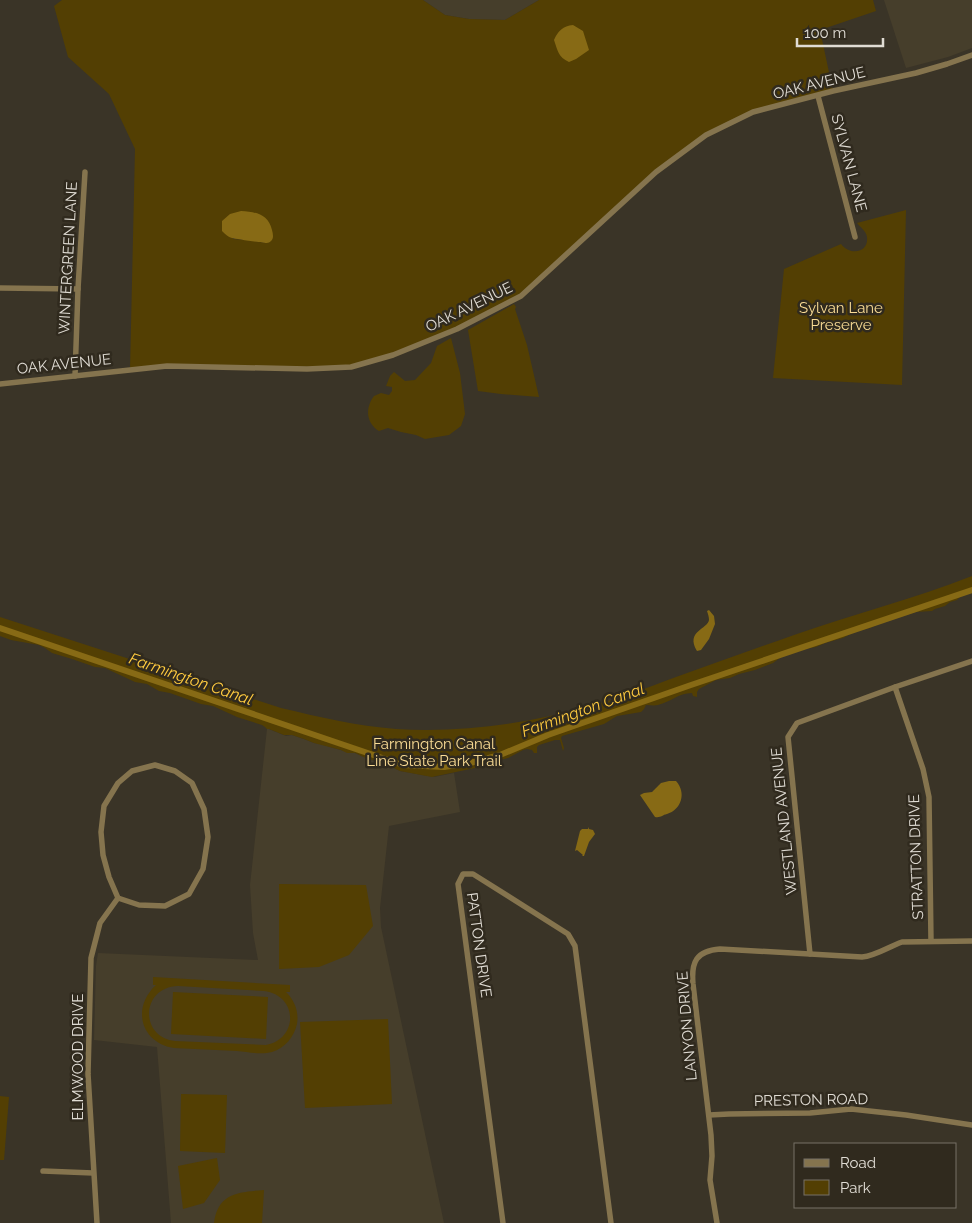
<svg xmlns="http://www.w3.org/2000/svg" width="972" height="1223" font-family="Raleway,sans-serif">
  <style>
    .built { fill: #463e2b }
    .green { fill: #533f03; fill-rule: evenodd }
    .water { fill: #876a15 }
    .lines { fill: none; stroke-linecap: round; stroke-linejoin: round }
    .canal { stroke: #876a15; stroke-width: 6 }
    .street { stroke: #85744e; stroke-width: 5.5 }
    .labels { text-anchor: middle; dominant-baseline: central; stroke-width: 5; stroke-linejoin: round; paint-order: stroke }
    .street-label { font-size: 15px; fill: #e0dcd4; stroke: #302a1e }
    .park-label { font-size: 15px; fill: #fadc95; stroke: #302a1e }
    .water-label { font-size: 16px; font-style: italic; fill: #ffcb3f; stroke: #302a1e }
  </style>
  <rect width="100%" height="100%" fill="#3a3427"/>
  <g class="built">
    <polygon points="423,0 539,0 505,20 469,19 445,15"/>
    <polygon points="884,0 972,0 972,48 948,57 906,68"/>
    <polygon points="267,729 269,729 286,736 292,735 304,739 314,743 320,744 351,753 355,753 371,760 382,762 400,771 434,777 454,773 460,812 389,826 380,908 381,927 444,1223 171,1223 157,1047 94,1040 96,966 98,953 258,960 253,933 250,885"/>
  </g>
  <g class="green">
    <path d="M62,0H423L445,15L469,19L505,20L539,0H873L876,11L820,30L833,91L753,112L706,135L656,172L521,296L457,329L393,355L351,367L167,366L130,370L135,149L109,94L68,57L54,6ZM230,214L266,243L249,240L233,239Z"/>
    <path d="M906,210L902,385L773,378L784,269L841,244C850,256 869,253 867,237C866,231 860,227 857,223Z"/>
    <polygon points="514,304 516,307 515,309 527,345 539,397 501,394 478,391 468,330"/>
    <path d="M451,338L460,373L465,414L461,426L449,435L425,439L416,435L401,432L388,428L379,431C366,423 365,408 374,396L381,393L389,395L392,391V387L386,386L390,376L394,372L405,381L415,380L431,363L437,346Z"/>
    <path d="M972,576V592L961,596L957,600L950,602L945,606L935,609L932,611L916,612L883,622L870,628L854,632L843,638L825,643L816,647L799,650L784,655L773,663L755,670L739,674L730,678L716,680L699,689L697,692V697L693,696L692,693C678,693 671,702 658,705C654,706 650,705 646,705L644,709L641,712L617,716L604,724L562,736L561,738L564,748L563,751L560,740H555L539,745L537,747V753H534L532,750L527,749L523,750L508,758L488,763L475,768L432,777L400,771L382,762L368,759L355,753H347L341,750L314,743L304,739L292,735H284L269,729H267L265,727L262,725L237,717L213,706L201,704L170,693L159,691L147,684L135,682L105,668L95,667L72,659L52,653L45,648L39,645L11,640L0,636V617L281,708C319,717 357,726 396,729C460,733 525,724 587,707C617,699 647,688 676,677C715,663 754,649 794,635C853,614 914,599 972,576Z"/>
    <polygon points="279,884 366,885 373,926 349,955 319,967 279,969"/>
    <path d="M153,977L290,985V992H286C295,1001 299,1012 297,1024C294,1037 285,1048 272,1052C261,1055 248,1052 237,1051C216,1050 195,1049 174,1048C141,1043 131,1008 156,985H153ZM178,986L264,991C298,995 299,1039 266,1045L175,1041C139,1037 141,987 178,986Z"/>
    <polygon points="173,992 268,997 266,1039 171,1034"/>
    <polygon points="388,1019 392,1104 305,1108 300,1022"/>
    <polygon points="181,1094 227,1095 225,1153 180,1151"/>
    <polygon points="0,1096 9,1097 4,1160 0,1160"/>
    <polygon points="217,1158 220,1180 204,1203 183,1209 178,1166"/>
    <path d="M264,1190L262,1223H214C218,1193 238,1192 264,1190Z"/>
  </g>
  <g class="water">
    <path d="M573,25L583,31L589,50L576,59L569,62C558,57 558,51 554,40C558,31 563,26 573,25Z"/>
    <path d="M241,211C256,212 268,214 272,230C273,234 274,238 271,241C270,242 268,243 267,243C265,243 235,239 232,238C228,237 225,234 222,231V221L230,214Z"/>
    <path d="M709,610L714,616L715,624L709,639L701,650L697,651C685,631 708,629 709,620C709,617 708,614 707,611Z"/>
    <path d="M669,781H676C687,793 681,810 667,814C662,815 661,818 655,817L640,795L644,793L652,792L661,783Z"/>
    <polygon points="588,827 589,829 593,830 595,834 589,842 584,856 582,856 583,855 577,850 575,851 580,831 582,829 588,829"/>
  </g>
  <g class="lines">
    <polyline class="canal" points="0,628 403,765 444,767 470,763 500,755 548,735 691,685 972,590"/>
    <g class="street">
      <polyline points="818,96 855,237"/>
      <polyline points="0,288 78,289"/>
      <polyline points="75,376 78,289 85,172"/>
      <polyline points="0,384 167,366 307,369 351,367 393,355 457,329 521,296 656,172 706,135 753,112 833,91 916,73 947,64 972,55"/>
      <polyline points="895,687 923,769 929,797 931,941"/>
      <polygon points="155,765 175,771 192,783 204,809 208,837 203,869 189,894 165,906 139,905 118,898 109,877 103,855 101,832 104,806 118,783 132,771"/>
      <polyline points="810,954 788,737 797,723 895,687 972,661"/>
      <polyline points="709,1115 729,1114 810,1113 851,1109 906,1115 972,1125"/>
      <polyline points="43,1171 93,1173"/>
      <polyline points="97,1223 88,1074 91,958 100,923 118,898"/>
      <polyline points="503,1223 458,884 463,874 473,874 568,934 575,946 611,1223"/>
      <path d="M717,1223L710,1180L712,1156L711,1135L693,984C691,962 696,951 720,949L862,957C876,956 888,947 902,942L972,941"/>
    </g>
  </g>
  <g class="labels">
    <g class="street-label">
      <text transform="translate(819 83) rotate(-14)">OAK AVENUE</text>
      <text transform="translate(849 163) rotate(75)">SYLVAN LANE</text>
      <text transform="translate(68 258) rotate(-87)">WINTERGREEN LANE</text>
      <text transform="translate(469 307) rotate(-26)">OAK AVENUE</text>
      <text transform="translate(64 364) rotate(-6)">OAK AVENUE</text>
      <text transform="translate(784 821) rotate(-96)">WESTLAND AVENUE</text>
      <text transform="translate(916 857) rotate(-92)">STRATTON DRIVE</text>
      <text transform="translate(479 945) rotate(82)">PATTON DRIVE</text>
      <text transform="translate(687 1026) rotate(-95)">LANYON DRIVE</text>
      <text transform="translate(78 1057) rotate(-90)">ELMWOOD DRIVE</text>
      <text transform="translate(811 1100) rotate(-1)">PRESTON ROAD</text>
    </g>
    <g class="park-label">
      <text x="841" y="308">Sylvan Lane<tspan x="841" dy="17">Preserve</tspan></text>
      <text x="434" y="744">Farmington Canal<tspan x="434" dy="17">Line State Park Trail</tspan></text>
    </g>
    <g class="water-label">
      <text transform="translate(191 679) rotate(19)">Farmington Canal</text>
      <text transform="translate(583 710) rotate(-20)">Farmington Canal</text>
    </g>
  </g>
  <rect x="794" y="1143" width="162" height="65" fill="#302a1e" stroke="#767167"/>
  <rect x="804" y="1159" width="25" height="8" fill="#85744e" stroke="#767167"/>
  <text x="840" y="1168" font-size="15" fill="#e0dcd4">Road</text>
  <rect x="804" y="1180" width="25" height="15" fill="#533f03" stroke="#767167"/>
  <text x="840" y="1193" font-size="15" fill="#e0dcd4">Park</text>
  <path d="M797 38v8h86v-8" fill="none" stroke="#e0dcd4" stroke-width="2.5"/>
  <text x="804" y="38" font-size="15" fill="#e0dcd4" stroke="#302a1e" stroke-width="4" paint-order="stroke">100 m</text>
</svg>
